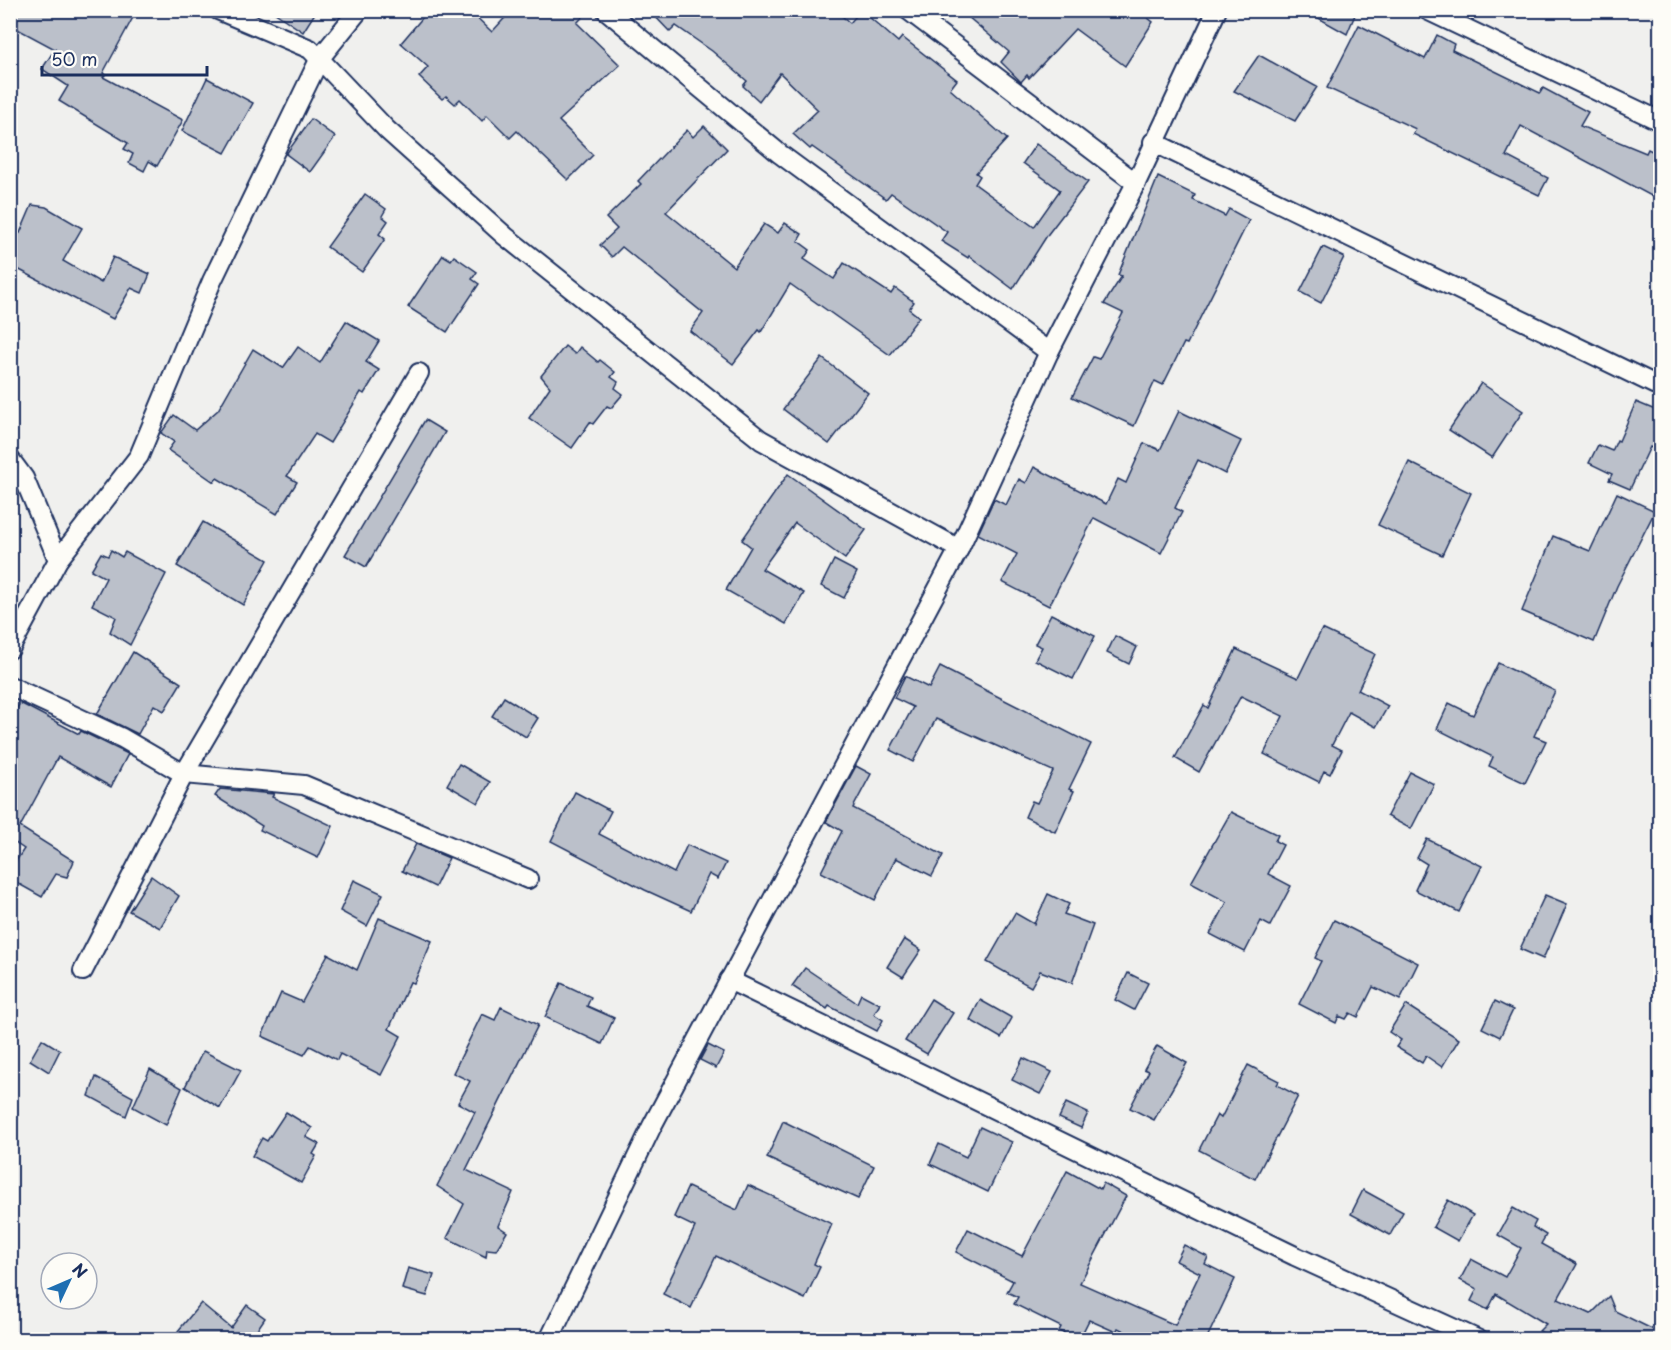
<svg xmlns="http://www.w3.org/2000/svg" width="1671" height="1350" font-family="'Playpen Sans',sans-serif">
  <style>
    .building { fill: #bbc0ca; stroke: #1b2f5e; stroke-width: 1.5 }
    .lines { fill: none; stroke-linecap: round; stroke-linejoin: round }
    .street-casing { stroke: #1b2f5e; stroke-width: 22 }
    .street { stroke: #fdfcf7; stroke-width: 18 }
  </style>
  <rect width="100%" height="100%" fill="#f0f0ee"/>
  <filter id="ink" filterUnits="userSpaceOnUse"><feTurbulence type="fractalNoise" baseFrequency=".0167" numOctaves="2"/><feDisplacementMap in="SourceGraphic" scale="12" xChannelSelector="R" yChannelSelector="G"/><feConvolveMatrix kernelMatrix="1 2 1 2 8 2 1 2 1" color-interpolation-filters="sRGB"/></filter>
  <g filter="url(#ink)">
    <g class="building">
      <polygon points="16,10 137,10 103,73 105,75 103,77 183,120 157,166 149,161 144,171 129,163 133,154 124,149 128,143 59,101 68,86 42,69 55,49 10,25"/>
      <polygon points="271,10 317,10 303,32"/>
      <polygon points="429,10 469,10 492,32 512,10 589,10 577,23 620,65 559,121 593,155 568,180 517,131 510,138 487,115 482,121 460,99 455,104 446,96 442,99 419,77 428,67 401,43"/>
      <polygon points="649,10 835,10 850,23 861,10 898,42 902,37 957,80 950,89 1007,139 976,173 980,176 975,184 1034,227 1060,190 1023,163 1036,144 1088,182 1048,234 1013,289 969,256 968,258 941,241 947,232 891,193 886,199 812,147 810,149 793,134 818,110 780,73 759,101 743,86 747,81 712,51 676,26 670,32"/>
      <polygon points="960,10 1138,10 1153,22 1125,66 1075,29 1029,78 1027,75 1021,82 1001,62 1009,52"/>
      <polygon points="1304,10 1357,10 1347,34"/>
      <polygon points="1359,25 1425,59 1437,35 1454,44 1452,50 1540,93 1543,88 1588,112 1580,126 1646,153 1648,149 1660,155 1660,186 1655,198 1521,126 1506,156 1548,178 1539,195 1413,134 1416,129 1327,88"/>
      <polygon points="1259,55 1317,87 1295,121 1234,91"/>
      <polygon points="207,78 253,103 225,153 182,131"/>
      <polygon points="311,119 335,137 310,172 286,154"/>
      <polygon points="704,126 727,149 666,212 734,267 764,224 778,233 785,223 802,234 798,241 810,250 804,259 834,279 844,263 891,294 895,288 914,302 909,309 919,317 890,355 790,284 761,332 759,330 733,364 690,331 703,313 622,247 612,257 600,245 617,229 606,218 641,184 638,181 687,130 693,137"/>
      <polygon points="1158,177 1195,195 1193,200 1225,216 1229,209 1249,220 1187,344 1184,343 1163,385 1155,381 1134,426 1072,397 1093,357 1099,359 1123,313 1104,304 1122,276 1118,275"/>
      <polygon points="365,194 386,209 382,216 388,221 379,234 385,239 362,272 327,247"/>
      <polygon points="32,205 46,207 82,228 63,261 101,283 113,257 150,274 142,293 131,288 113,319 10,265 10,226 20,233"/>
      <polygon points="1323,247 1344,257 1321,303 1300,292"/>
      <polygon points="443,255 451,260 454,256 477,272 472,279 479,284 447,332 408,307"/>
      <polygon points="346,321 379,341 366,362 379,370 364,394 361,392 330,443 315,434 287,476 297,482 277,514 217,478 214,482 168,450 174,442 161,433 174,415 195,430 218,410 253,349 283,368 298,347 320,363"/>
      <polygon points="565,346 575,354 580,347 598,362 600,360 615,372 611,377 618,382 615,388 623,394 611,408 607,406 593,424 590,422 572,448 529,418 550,387 541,376"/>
      <polygon points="822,358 868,393 829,444 783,409"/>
      <polygon points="1481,383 1523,411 1492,458 1449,430"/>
      <polygon points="1636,402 1660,412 1660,452 1650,447 1630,489 1609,480 1612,474 1589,463 1598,445 1612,451 1617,440 1619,441"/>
      <polygon points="1179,411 1241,441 1225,474 1198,460 1175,508 1182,512 1161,553 1094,518 1049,606 1002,582 1017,554 978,534 994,499 1006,505 1019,479 1026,483 1034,467 1106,504 1118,479 1126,483 1144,443 1160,450"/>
      <polygon points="425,420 445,432 366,567 345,555"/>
      <polygon points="1409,462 1471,493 1442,555 1378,525"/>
      <polygon points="788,474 866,530 845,559 795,523 762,569 804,593 786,624 726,590 751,547 742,540"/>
      <polygon points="1617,493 1655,511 1617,586 1594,642 1522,611 1553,536 1590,551"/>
      <polygon points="203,522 268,560 243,605 177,566"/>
      <polygon points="111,550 122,557 125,552 166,574 130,645 110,632 116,617 92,605 106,578 91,570 101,553 108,556"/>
      <polygon points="834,560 857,572 844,598 821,586"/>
      <polygon points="1051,614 1095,636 1073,679 1035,660 1042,647 1035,644"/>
      <polygon points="1322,629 1375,654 1358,690 1388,706 1376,727 1349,712 1332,745 1342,750 1330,774 1324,771 1319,782 1264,754 1283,716 1241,696 1199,772 1175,758 1204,705 1208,708 1236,649 1298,678"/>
      <polygon points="1115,636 1137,647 1129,664 1107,653"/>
      <polygon points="133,652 181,683 164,711 154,705 138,734 97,714"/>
      <polygon points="1498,663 1555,691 1534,736 1546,741 1525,783 1489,766 1493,757 1437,729 1449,703 1473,715"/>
      <polygon points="940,667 1091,744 1069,789 1074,791 1055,832 1025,817 1032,801 1037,803 1053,771 936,719 913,762 890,750 913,707 894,698 905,676 929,688"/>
      <polygon points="504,697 538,718 526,737 492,716"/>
      <polygon points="20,703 79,734 81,731 128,754 111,787 58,757 20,827 74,861 67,877 56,874 42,897 10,879 10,870 24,849 12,841 10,843 10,720"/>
      <polygon points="459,764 490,782 478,803 447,785"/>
      <polygon points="856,766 871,774 853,808 943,855 932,876 896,858 875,900 821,872 842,831 826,822"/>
      <polygon points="1410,772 1434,784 1411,829 1387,816"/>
      <polygon points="220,789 274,794 272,797 333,826 318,858 260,830 262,826 215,796"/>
      <polygon points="575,792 611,811 599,834 674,873 687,845 726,863 718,879 709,874 691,911 645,890 551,841"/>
      <polygon points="1231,812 1278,835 1275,841 1283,845 1268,874 1291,886 1270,926 1261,921 1245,952 1210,934 1227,902 1191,883"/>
      <polygon points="1427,839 1482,866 1459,912 1415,890 1427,864 1417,858"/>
      <polygon points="416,844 449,858 435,887 402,871"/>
      <polygon points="151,876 179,896 160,928 129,911"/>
      <polygon points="354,880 383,894 367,926 340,911"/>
      <polygon points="1048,894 1069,904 1064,914 1093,925 1072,983 1040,971 1031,987 987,962 1015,913 1034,924"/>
      <polygon points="1545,895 1567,904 1543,959 1520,949"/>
      <polygon points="379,918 432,941 414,983 410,982 389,1029 401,1036 381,1075 340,1054 337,1060 310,1046 304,1055 262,1036 281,993 302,1002 328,954 357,970"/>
      <polygon points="1334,920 1418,963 1400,1000 1373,987 1358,1017 1350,1013 1346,1019 1339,1016 1336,1023 1299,1004 1321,961 1315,958"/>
      <polygon points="904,939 921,950 903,977 887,967"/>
      <polygon points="805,968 857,1003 861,994 880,1004 874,1014 883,1020 877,1031 829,1006 827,1009 792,986"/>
      <polygon points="1128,973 1148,983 1134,1010 1115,1000"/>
      <polygon points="561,983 591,997 587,1006 614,1018 602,1044 545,1017"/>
      <polygon points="931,999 953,1013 927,1054 905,1041"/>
      <polygon points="980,1000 1012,1018 1001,1038 970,1020"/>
      <polygon points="1495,1001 1513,1010 1500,1037 1482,1028"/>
      <polygon points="1406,1005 1459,1039 1442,1067 1426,1056 1422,1063 1396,1047 1401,1040 1389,1032"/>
      <polygon points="501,1007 538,1025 466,1170 513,1192 498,1226 507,1232 496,1250 487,1249 486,1257 447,1238 464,1204 437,1186 475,1112 458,1103 470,1081 453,1073 482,1014 495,1020"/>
      <polygon points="42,1039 60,1050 49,1072 30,1060"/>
      <polygon points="708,1045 724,1053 716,1068 700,1060"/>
      <polygon points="1157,1046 1187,1063 1154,1120 1130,1108 1149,1071 1144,1069"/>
      <polygon points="203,1051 241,1070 220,1108 185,1087"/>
      <polygon points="1023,1058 1052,1072 1040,1094 1012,1080"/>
      <polygon points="1248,1065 1279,1081 1277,1085 1298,1096 1255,1179 1199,1150 1217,1115 1221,1118"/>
      <polygon points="150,1069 182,1088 166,1125 133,1107"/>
      <polygon points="96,1077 133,1097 126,1116 89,1096"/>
      <polygon points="1066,1103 1088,1113 1081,1128 1059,1118"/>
      <polygon points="286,1112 312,1128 306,1137 319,1144 313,1154 316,1156 301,1183 252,1156 262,1138 267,1141"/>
      <polygon points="783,1121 874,1166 858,1199 767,1158"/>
      <polygon points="980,1127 1012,1142 988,1192 930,1164 939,1144 966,1157"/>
      <polygon points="1067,1171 1100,1189 1103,1183 1126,1196 1080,1283 1175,1325 1200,1273 1176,1261 1184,1245 1208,1257 1205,1264 1235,1279 1206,1340 1142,1340 1118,1328 1116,1332 1089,1320 1079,1340 1076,1340 1059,1331 1061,1327 1014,1304 1018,1297 1007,1292 1013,1281 956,1252 968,1229 1022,1256"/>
      <polygon points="748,1185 832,1224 814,1264 820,1267 805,1299 716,1256 691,1308 663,1294 695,1227 674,1217 688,1187 737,1210"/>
      <polygon points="1363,1190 1403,1212 1390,1235 1351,1214"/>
      <polygon points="1448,1200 1473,1215 1458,1241 1433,1227"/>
      <polygon points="1513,1208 1536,1221 1533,1227 1546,1235 1541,1244 1577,1264 1558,1299 1591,1314 1609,1296 1615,1311 1660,1333 1660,1340 1557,1340 1539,1331 1546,1324 1496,1294 1488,1310 1471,1301 1477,1289 1460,1280 1471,1259 1505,1277 1521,1248 1498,1235"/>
      <polygon points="408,1268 434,1275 427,1296 402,1289"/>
      <polygon points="201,1303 231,1328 247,1305 265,1318 250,1340 189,1340 178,1331"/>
    </g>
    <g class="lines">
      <defs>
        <g id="street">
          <polyline points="218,10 310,49 387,130 505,236 761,440 959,549"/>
          <polyline points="606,10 780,154 1049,352"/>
          <polyline points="908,10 1136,183"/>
          <polyline points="1427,10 1660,121"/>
          <polyline points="1153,142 1660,387"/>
          <polyline points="10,459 24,478 58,560"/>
          <polyline points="10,649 58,560 139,456 212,281 320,58 359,10"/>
          <polyline points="10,686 122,738 184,774 304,785 528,879"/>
          <polyline points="83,971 184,774 419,373"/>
          <polyline points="729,980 1295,1256 1479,1340"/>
          <polyline points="549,1340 652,1126 959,549 1049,352 1136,183 1217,10"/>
        </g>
      </defs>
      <use href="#street" class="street-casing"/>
      <use href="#street" class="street"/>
    </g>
  </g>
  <rect width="1671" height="1350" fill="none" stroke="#fdfcf7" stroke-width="36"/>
  <rect x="18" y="18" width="1635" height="1314" fill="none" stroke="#1b2f5e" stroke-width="2" filter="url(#ink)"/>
  <g transform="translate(69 1281) rotate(46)"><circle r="28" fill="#fdfcf7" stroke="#a3aaba" stroke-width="1.5"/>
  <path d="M0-4.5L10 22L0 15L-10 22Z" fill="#1f6fb2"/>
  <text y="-9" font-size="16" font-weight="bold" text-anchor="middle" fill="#1b2f5e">N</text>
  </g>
  <path d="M42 66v9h165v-9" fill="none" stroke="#1b2f5e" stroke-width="3"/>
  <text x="51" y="66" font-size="18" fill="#1b2f5e" stroke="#fdfcf7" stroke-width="4.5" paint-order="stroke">50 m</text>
</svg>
